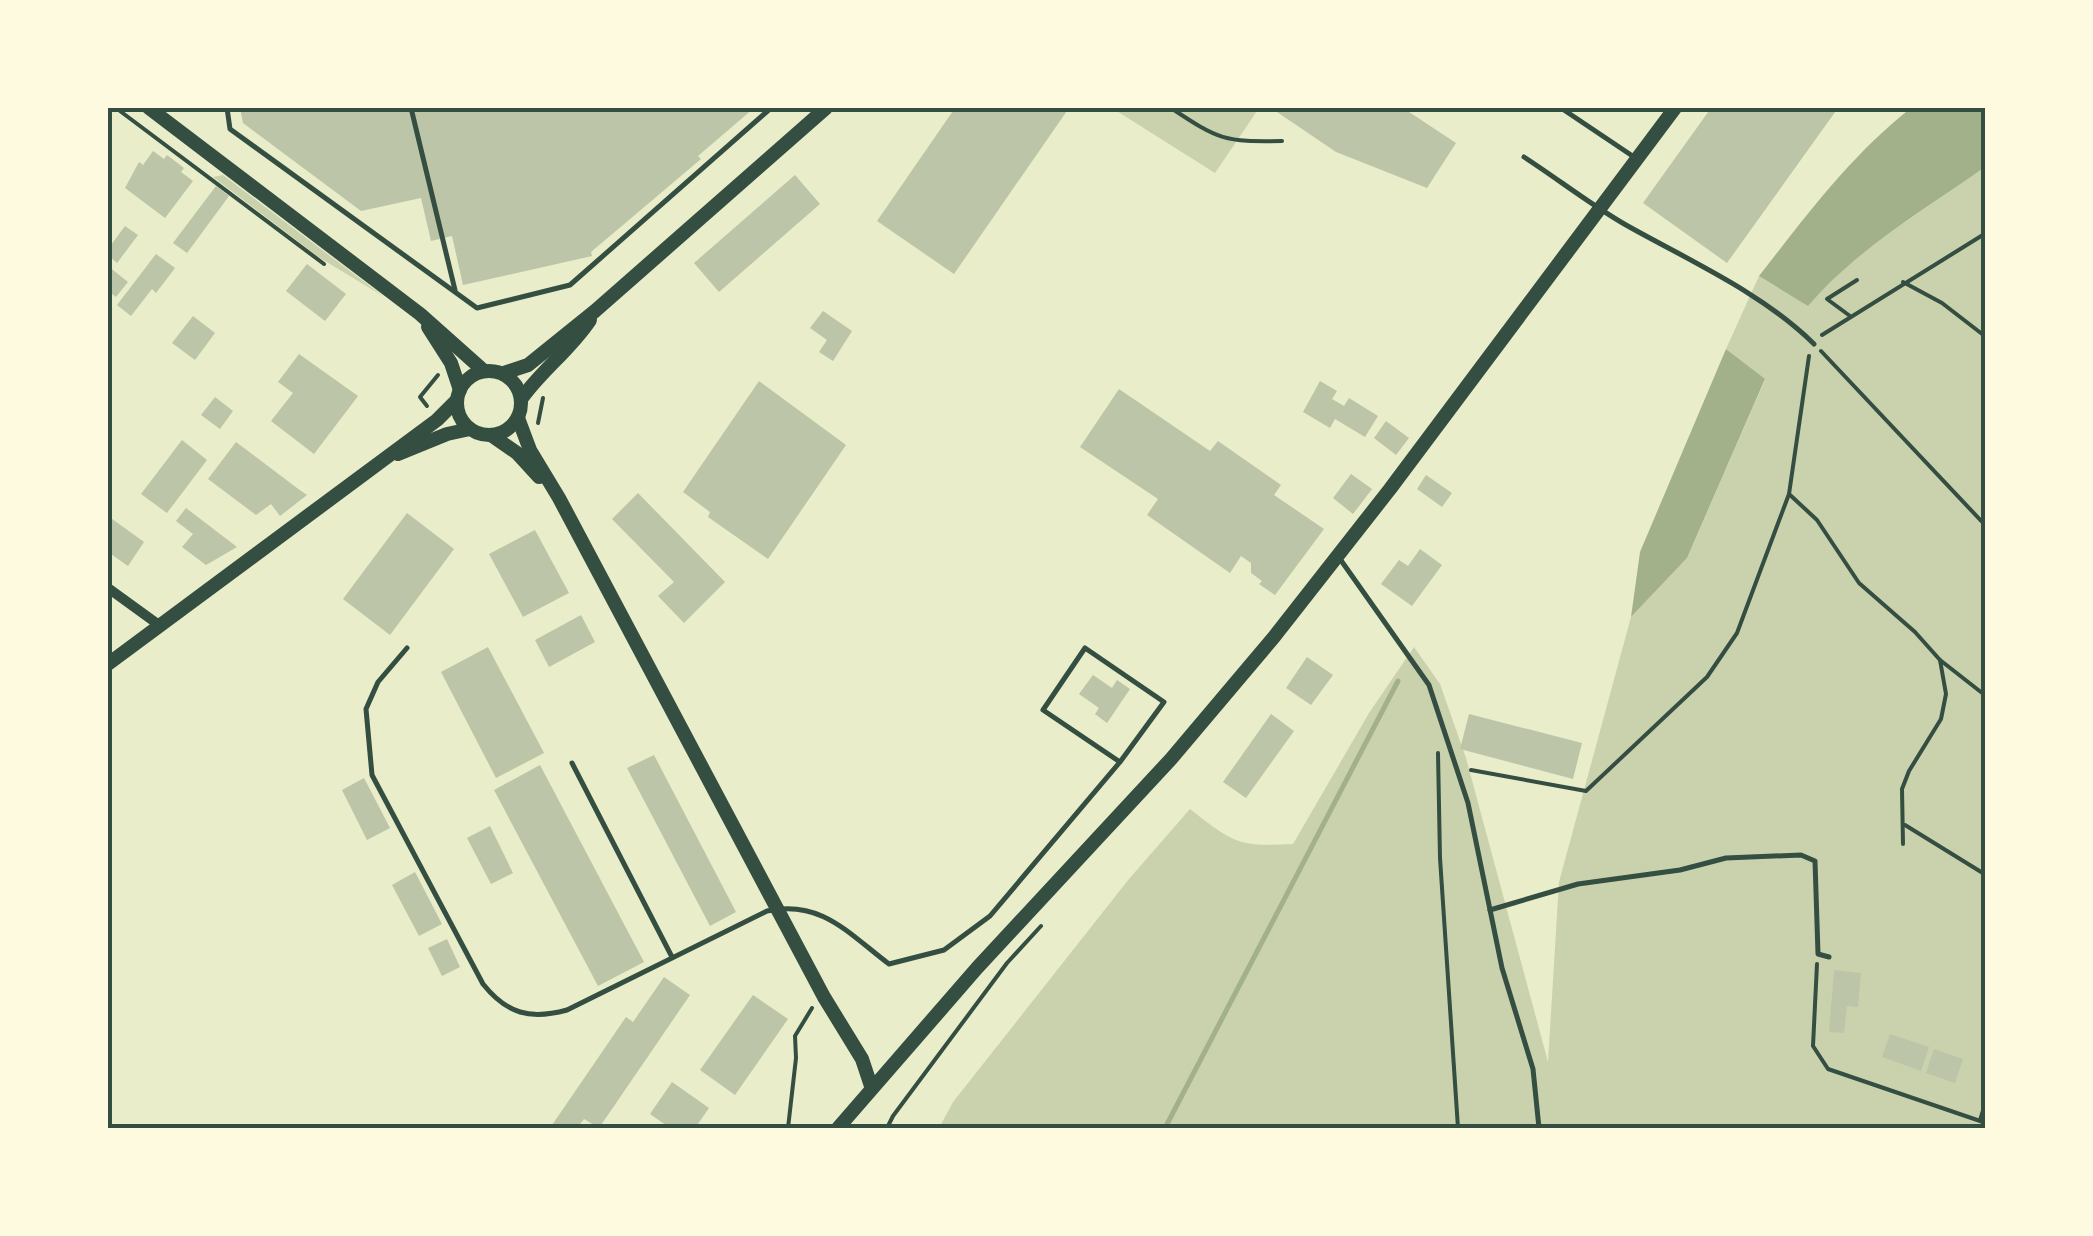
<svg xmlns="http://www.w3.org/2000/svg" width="2093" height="1236" font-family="Lato,sans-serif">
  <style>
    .green { fill: #cad2ad }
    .water { fill: #a3b18a }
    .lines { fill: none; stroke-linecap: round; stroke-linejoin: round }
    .stream { stroke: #a3b18a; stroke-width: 5 }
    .building { fill: #bcc5a7 }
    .path { stroke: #344e41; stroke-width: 4 }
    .service { stroke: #344e41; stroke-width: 5 }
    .minor { stroke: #344e41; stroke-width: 10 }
    .tertiary { stroke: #344e41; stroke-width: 14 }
    .neatline { fill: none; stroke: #344e41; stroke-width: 4 }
  </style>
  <rect width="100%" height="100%" fill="#e9edc9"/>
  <g class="green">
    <polygon points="1112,108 1259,108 1215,173"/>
    <path d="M1985,167V1128H939L953,1102L1129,879L1190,809C1233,843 1239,847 1293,844L1369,713L1414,647L1440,684L1466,758L1548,1062L1559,882L1631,617L1687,558L1765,380L1726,349L1759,276L1808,305C1858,249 1924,210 1985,167Z"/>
    <polygon points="223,175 383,296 320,258 213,177"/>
  </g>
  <g class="water">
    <path d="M1911,108H1985V167C1924,210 1857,249 1808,306L1759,276C1806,216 1851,155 1911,108Z"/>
    <polygon points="1726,349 1765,379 1687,558 1631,617 1640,552"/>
  </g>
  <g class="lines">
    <polyline class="stream" points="1165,1128 1398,681"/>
  </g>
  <g class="building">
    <polygon points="240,108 754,108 698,156 701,159 591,252 592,256 463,285 452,236 431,241 421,198 361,211 243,123"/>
    <polygon points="955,108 1069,108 954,274 877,221"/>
    <polygon points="1279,108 1403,108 1456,143 1427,188 1336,152 1277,112"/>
    <polygon points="1711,108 1838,108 1727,263 1643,203"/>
    <polygon points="153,151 164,159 167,155 184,168 181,172 193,181 165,218 125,188 139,162 143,165"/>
    <polygon points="795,175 820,204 719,292 694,263"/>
    <polygon points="216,186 229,196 187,253 173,243"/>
    <polygon points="125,226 138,235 117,263 108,255 108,249"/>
    <polygon points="156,254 175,268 156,293 152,289 131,316 117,305"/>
    <polygon points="307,264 346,294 325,321 286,291"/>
    <polygon points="108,266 128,282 116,297 108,291"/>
    <polygon points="823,311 852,331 833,361 819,352 827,340 810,328"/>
    <polygon points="193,316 215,333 195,360 172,343"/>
    <polygon points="299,354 358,396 314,454 271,421 293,393 278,382"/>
    <polygon points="759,381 846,445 768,559 708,517 710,512 683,492"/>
    <polygon points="1320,381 1337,391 1332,399 1344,406 1349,398 1378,416 1365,437 1335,419 1330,428 1303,412"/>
    <polygon points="1119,389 1210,451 1218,441 1281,485 1274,495 1324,529 1275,595 1259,584 1262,581 1251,573 1251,563 1241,556 1230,573 1147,515 1158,499 1080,447"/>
    <polygon points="215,397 233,411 220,429 201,415"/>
    <polygon points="1386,421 1409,438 1396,455 1374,438"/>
    <polygon points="182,440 207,460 167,513 141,494"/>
    <polygon points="236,442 297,488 307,495 280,516 271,504 256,515 208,479"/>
    <polygon points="1351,474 1372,489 1353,514 1333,498"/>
    <polygon points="1426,475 1452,493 1442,507 1417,489"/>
    <polygon points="638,493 725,582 684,623 658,596 674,582 612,519"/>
    <polygon points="186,508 237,547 206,565 182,547 193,534 176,521"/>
    <polygon points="407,513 454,549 390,635 343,599"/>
    <polygon points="108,516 144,542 128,566 108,552"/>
    <polygon points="535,530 569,593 523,617 489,554"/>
    <polygon points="1420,549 1442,565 1412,606 1381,584 1399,560 1408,566"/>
    <polygon points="581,615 595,642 549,667 535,640"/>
    <polygon points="488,647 544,753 496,778 441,672"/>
    <polygon points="1307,657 1333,675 1311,705 1286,688"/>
    <polygon points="1093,675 1112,688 1117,680 1130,689 1107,723 1095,714 1099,708 1079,694"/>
    <polygon points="1271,714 1294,731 1246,798 1223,782"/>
    <polygon points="1469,714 1582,743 1573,779 1460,749"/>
    <polygon points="654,755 736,912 710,926 627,768"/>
    <polygon points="540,765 644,962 598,986 494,790"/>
    <polygon points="364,778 390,828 367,840 342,790"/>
    <polygon points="490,826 513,873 491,884 467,838"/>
    <polygon points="415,872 442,924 419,936 392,885"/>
    <polygon points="447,939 460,967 442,976 428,948"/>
    <polygon points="1834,970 1861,973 1858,1007 1847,1006 1844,1033 1829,1032"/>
    <polygon points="664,977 690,995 599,1128 584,1119 577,1128 550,1128 626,1017 633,1022"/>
    <polygon points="753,995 788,1019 735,1095 700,1070"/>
    <polygon points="1890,1034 1929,1047 1921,1071 1882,1057"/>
    <polygon points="1934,1049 1963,1059 1955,1083 1926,1073"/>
    <polygon points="672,1082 709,1108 695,1128 670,1128 650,1114"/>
  </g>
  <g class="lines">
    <g class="path">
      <polyline points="116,108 324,264"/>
      <path d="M1171,108C1219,140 1224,142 1282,141"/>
      <polyline points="1903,282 1942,303 1986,337"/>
      <polyline points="1850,316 1827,299 1857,280"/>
      <polyline points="1822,335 1986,233"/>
      <polyline points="1821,351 1986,526"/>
      <polyline points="427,406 420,397 438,375"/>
      <polyline points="538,423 543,398"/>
      <polyline points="1789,494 1817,520 1859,583 1915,632 1940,660 1946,694 1941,719 1909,771 1902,789 1903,844"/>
      <polyline points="1940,660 1986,696"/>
      <polyline points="1438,753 1440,858 1458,1128"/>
      <polyline points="1471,770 1586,791 1707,677 1737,633 1789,494 1809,356"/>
      <polyline points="1905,825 1986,875"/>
      <polyline points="1817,964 1813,1046 1828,1069 1986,1123"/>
      <polyline points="1980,1120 1986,1101"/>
      <polyline points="788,1128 796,1058 795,1036 812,1008"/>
      <polyline points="887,1128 893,1116 1007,963 1041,926"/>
    </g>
    <g class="service">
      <polyline points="227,108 230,129 477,308 570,285 771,108"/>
      <polyline points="411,108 455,290"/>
      <polyline points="1561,108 1637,159"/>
      <path d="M1524,157C1558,179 1591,205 1626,225C1690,261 1761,292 1814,344"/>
      <polyline points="1340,559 1429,685 1468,803 1502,968 1533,1069 1539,1128"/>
      <path d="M407,648L378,682L366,709L372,775L483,984C507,1014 530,1020 567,1010L767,911C821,899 849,934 889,964L944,950L990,916L1120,762L1164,702L1085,648L1043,710L1120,762"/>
      <polyline points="572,763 672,957"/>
      <polyline points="1490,910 1578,884 1680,870 1726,858 1801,855 1815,861 1818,954 1829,957"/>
    </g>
    <polyline class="minor" points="108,588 159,625"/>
    <g class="tertiary">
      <polyline points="149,108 420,314 484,371"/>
      <polyline points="428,327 451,363 460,390"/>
      <circle cx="489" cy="403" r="32"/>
      <polyline points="504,373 528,365 595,311 826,108"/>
      <path d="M522,398C542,370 570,350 590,320"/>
      <polyline points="518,418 530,450 559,498 824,997 862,1059 871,1086"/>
      <polyline points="491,435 517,453 539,477"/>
      <polyline points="398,454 447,434 470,429"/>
      <polyline points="108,664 437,420 457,400"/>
      <polyline points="838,1128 977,968 1171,759 1274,637 1390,489 1675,108"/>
    </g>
  </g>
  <rect width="2093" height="1236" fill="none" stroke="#fefae0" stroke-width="220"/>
  <rect x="110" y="110" width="1873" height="1016" class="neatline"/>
</svg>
